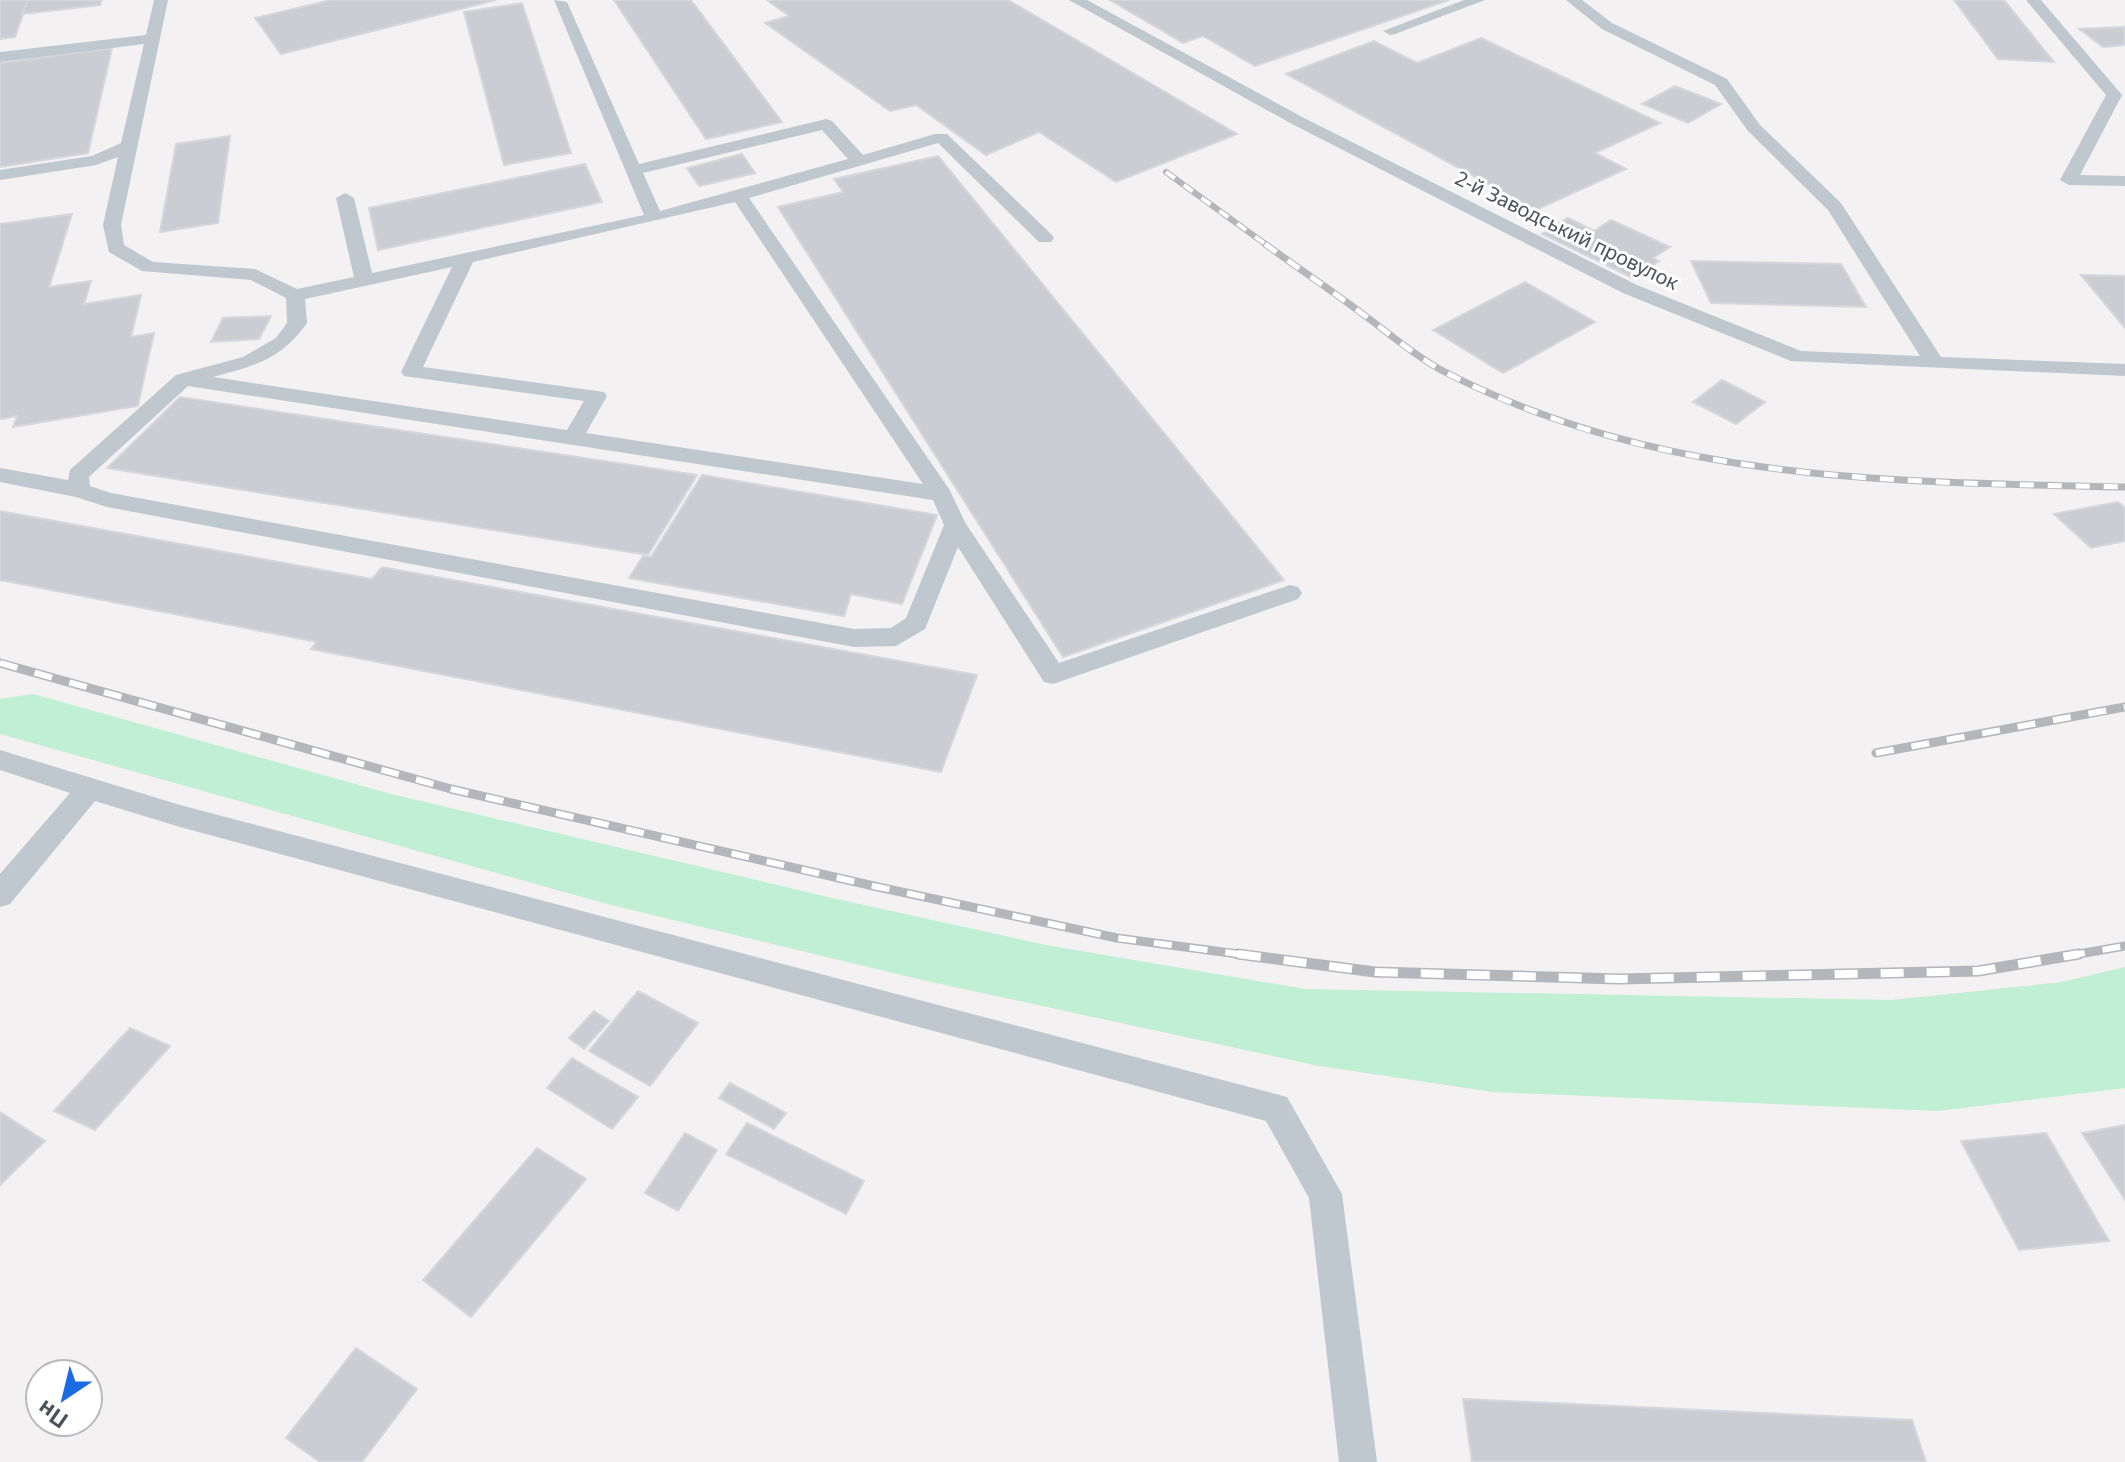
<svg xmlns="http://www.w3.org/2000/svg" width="2125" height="1462" font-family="'Noto Sans',sans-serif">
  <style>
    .green { fill: #c1efd4 }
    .building { fill: #cbcdd3; stroke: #d5d7dc; stroke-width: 2 }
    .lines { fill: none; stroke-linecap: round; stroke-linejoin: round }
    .lane { fill: #bfc7cf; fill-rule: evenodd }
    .rail-far3-casing { stroke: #b3b6bb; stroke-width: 6 }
    .rail-far2-casing { stroke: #b3b6bb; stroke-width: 7 }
    .rail-far1-casing { stroke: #b3b6bb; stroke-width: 9 }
    .rail-casing { stroke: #b3b6bb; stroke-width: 11 }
    .rail-far3 { stroke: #fff; stroke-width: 4; stroke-dasharray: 11; stroke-linecap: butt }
    .rail-far2 { stroke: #fff; stroke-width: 5; stroke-dasharray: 14; stroke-linecap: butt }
    .rail-far1 { stroke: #fff; stroke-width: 6; stroke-dasharray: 18; stroke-linecap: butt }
    .rail { stroke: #fff; stroke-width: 8; stroke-dasharray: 23; stroke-linecap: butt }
    .labels { text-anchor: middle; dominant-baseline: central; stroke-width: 6; stroke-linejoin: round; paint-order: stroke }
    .far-street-label { font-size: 20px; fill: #49535e; stroke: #fff }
  </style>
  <rect width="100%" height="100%" fill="#f3f1f1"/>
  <polygon class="green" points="33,694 391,794 841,900 1046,945 1305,989 1892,1000 2062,982 2125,967 2125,1088 1938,1111 1493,1092 1319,1066 922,980 607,904 0,734 0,699"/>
  <g class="building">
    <polygon points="0,0 28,0 15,37 0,39"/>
    <polygon points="28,0 102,0 100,5 22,14"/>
    <polygon points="331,0 496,0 281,54 255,18"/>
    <polygon points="614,0 691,0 782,122 706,139"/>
    <polygon points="767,0 1008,0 1237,134 1116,182 1039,132 986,155 916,105 890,111 765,23 789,16"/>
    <polygon points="1110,0 1449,0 1255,66 1203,36 1183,43"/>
    <polygon points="1954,0 2004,0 2054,62 1998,59"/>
    <polygon points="522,3 571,153 504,165 464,12"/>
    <polygon points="2124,27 2125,45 2103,47 2079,29"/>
    <polygon points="1481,38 1660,123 1595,153 1626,169 1536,210 1286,74 1374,41 1417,63"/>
    <polygon points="112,48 88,153 0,167 0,63"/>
    <polygon points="1675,86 1721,104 1688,123 1642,104"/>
    <polygon points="230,136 218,223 160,232 176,144"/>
    <polygon points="742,154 755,173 699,186 687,168"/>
    <polygon points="938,156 1284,580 1063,657 778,207 843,192 834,179"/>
    <polygon points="585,164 602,202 378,250 369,208"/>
    <polygon points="72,214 49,287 91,281 84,304 141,295 131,337 154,333 138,406 13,427 17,416 0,419 0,224"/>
    <polygon points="1568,218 1594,231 1611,220 1670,247 1653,258 1659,261 1633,278 1542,234"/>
    <polygon points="1691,261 1841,264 1866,307 1711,303"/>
    <polygon points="2081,275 2125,276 2125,328"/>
    <polygon points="1525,282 1595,322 1503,373 1433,330"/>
    <polygon points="271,316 259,339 211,342 223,318"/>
    <polygon points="1722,380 1765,402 1736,424 1693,402"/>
    <polygon points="180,397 697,475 648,555 107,468"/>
    <polygon points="702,475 937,515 902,604 851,594 844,616 629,578 643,556 651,557"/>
    <polygon points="2118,502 2125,508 2125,541 2091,548 2054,514"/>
    <polygon points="0,511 372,579 382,567 977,675 941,772 311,649 317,642 0,580"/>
    <polygon points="638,991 698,1023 650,1086 589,1051"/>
    <polygon points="594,1011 609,1021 584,1049 569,1038"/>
    <polygon points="130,1028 170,1046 95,1130 54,1111"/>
    <polygon points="572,1058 638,1097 612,1129 547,1088"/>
    <polygon points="730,1083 786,1113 774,1129 719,1098"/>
    <polygon points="0,1112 45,1141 0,1185"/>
    <polygon points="747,1123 864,1181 846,1214 726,1154"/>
    <polygon points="2125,1125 2125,1200 2082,1133"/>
    <polygon points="685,1133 717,1150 678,1211 645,1193"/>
    <polygon points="2046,1133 2109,1241 2019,1250 1961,1141"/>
    <polygon points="537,1148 586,1179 471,1317 423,1280"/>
    <polygon points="356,1348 417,1389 362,1462 320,1462 286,1438"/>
    <polygon points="1463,1399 1912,1420 1926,1462 1472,1462"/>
  </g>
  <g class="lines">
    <g class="lane">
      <path d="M154,0H168L121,225L124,245L153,262L255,269L297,289L354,277L336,198L345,193L354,198L372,273L644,215L554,0L567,2L639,164L826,119L832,121L863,155L935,134H947L1051,234L1054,238L1051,242H1039L938,143L749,198L949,489L966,524L1059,663L1290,585L1298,587L1302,593L1298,599L1053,684L1044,682L958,547L925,629L896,646L854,647L107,507L76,497L0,482V468L68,480L70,470L176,375L243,357L276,338L287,323L286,298L251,280L142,271L109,252L103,225L118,157L96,165L0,180V170L92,156L121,143L144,44L0,62V52L146,35ZM822,130L848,159L660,211L643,173ZM735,202L923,484L586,433L607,396L604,392L423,367L473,262ZM452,267L401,372L404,376L584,401L567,430L213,377C254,366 281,360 307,323L305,299ZM188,386L933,500L944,525L906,618L891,628L854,629L111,493L90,486L89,477Z"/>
      <polygon points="1069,0 1087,0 1304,118 1637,285 1801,351 1920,356 1828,210 1748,131 1715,85 1602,29 1566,0 1582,0 1612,23 1727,79 1760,125 1841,203 1941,357 2125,364 2125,376 1791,361 1623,293 1292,124"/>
      <polygon points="1464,0 1485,0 1395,34 1390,35 1383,31"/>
      <polygon points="2026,0 2041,0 2122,95 2080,175 2125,176 2125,186 2069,185 2060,180 2106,95"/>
      <polygon points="0,750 180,805 1287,1097 1342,1194 1377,1462 1339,1462 1309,1198 1266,1121 180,827 95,801 10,904 0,907 0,874 70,793 0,770"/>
    </g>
    <defs>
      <polyline id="rail-far3" points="1166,172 1268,246"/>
      <path id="rail-far2" d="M1265,244C1298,268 1332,291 1364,315C1390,334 1415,356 1443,371C1657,482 1890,482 2125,487"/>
      <g id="rail-far1">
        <polyline points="0,663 451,789 878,887 1117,938 1253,956"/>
        <polyline points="1876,753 2125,707"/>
        <polyline points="2067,956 2125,946"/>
      </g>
      <polyline id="rail" points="1238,954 1375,972 1619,979 1978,971 2079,954"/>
    </defs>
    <use href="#rail-far3" class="rail-far3-casing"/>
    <use href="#rail-far2" class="rail-far2-casing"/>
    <use href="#rail-far1" class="rail-far1-casing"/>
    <use href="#rail" class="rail-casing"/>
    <use href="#rail-far3" class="rail-far3"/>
    <use href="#rail-far2" class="rail-far2"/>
    <use href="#rail-far1" class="rail-far1"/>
    <use href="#rail" class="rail"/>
  </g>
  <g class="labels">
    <g class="far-street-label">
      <text transform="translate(1567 230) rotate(26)">2-й Заводський провулок</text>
    </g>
  </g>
  <g transform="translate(64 1398) rotate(215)"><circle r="38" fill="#ffffff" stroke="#b6babf" stroke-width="2"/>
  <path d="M0-6L14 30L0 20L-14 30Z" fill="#1b6be3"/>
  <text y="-12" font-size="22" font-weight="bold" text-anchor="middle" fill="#49535e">Пн</text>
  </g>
</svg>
